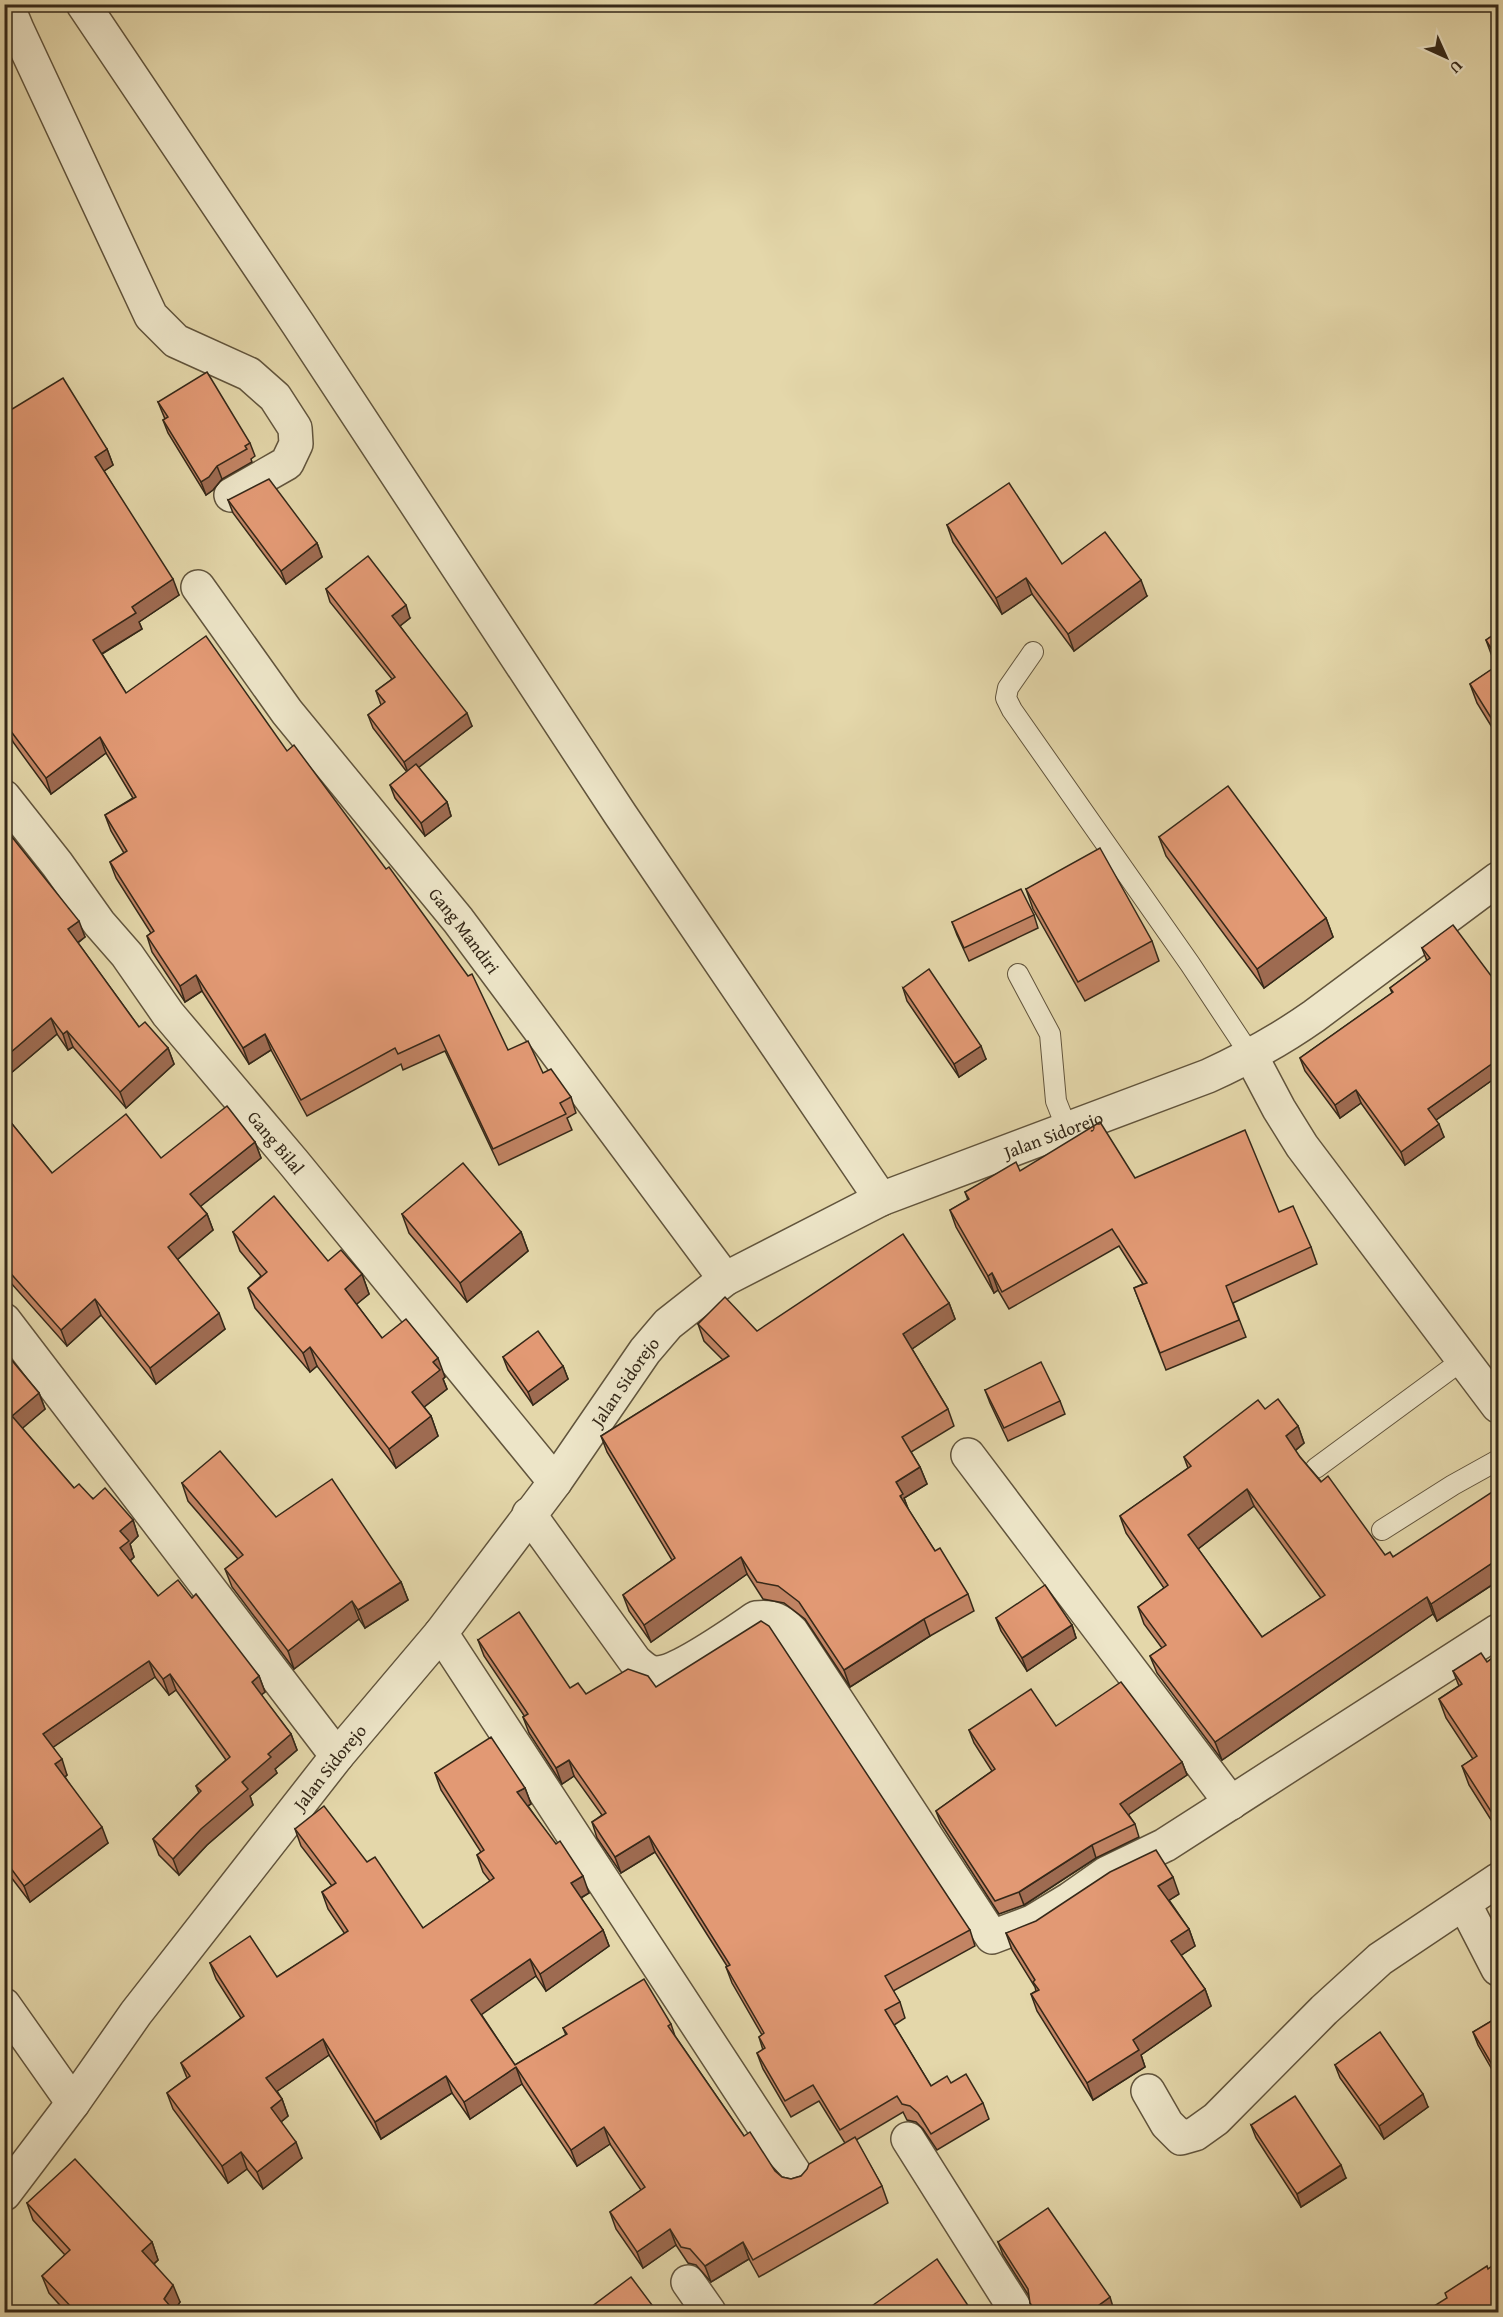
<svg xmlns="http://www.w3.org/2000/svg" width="1503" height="2317" font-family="'Gentium Book Plus',serif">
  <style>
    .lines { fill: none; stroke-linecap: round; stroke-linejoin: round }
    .service-casing { stroke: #61543c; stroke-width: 22 }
    .minor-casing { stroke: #61543c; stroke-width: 36 }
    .tertiary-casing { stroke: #61543c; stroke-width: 36 }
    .service { stroke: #ede5c8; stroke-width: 20 }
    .minor { stroke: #ede5c8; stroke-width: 33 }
    .tertiary { stroke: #ede5c8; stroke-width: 33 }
    .wall { fill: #c28464; stroke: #352818; stroke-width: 1.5; fill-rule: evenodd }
    .shaded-wall { fill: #9e6b51; stroke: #352818; stroke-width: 1.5 }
    .building { fill: #e29974; stroke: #352818; stroke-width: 1.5; fill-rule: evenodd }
    .labels { text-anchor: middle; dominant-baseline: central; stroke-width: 6; stroke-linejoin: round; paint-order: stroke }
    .street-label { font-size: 18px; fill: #352818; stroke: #ede5c8 }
  </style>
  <rect width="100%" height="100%" fill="#e4d7aa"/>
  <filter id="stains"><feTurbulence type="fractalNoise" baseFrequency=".00333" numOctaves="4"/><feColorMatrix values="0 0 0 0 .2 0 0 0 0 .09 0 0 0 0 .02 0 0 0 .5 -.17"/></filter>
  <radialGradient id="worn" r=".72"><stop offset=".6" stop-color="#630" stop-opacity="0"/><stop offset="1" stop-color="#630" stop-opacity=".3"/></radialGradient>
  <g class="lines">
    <defs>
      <g id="service">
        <polyline points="1033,652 1008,688 1006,698 1012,710 1190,964 1251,1056"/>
        <polyline points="1018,974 1050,1034 1056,1101 1067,1129"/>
        <polyline points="1316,1468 1464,1359"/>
        <polyline points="1382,1530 1453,1485 1498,1460"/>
      </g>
      <g id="minor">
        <polyline points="9,4 10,12 17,29 151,316 176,341 249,374 275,397 295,428 296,444 287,463 231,495"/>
        <polyline points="83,4 298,324 620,814 881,1199"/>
        <path id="s1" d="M198,587L287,712L458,920L725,1279"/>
        <path id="s2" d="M4,797L57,864L99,923L127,955L168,1014L294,1163L555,1482"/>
        <polyline points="1251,1056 1279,1109 1302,1146 1498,1406"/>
        <polyline points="4,1320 337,1756"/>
        <polyline points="968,1455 1231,1803"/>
        <path d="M529,1514L635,1661C641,1666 646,1672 655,1673C677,1674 735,1632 756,1618C773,1616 780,1620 792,1632L992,1937L1032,1922L1070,1899L1107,1873L1165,1845L1498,1631"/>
        <polyline points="441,1633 797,2177"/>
        <polyline points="1464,1903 1498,1969"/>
        <polyline points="4,2005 73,2103"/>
        <polyline points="1148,2091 1167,2124 1181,2138 1195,2134 1216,2119 1324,2010 1380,1959 1498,1880"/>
        <polyline points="908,2139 1017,2312"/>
        <polyline points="688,2282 709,2312"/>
      </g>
      <g id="tertiary">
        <path id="s3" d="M4,2194L73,2103L136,2013L337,1756L441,1633L555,1482L645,1351L668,1324L725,1279L881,1199L1208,1076C1245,1059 1280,1040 1314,1016L1498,879"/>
      </g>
    </defs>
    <use href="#service" class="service-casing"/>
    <use href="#minor" class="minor-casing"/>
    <use href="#tertiary" class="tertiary-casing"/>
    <use href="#service" class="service"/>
    <use href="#minor" class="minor"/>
    <use href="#tertiary" class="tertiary"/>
  </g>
  <g class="wall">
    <polygon points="158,402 250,443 255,456 251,459 252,462 222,479 213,490 206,495 168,433 163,420 165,419"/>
    <polygon points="4,414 107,449 113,465 104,471 179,595 139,622 142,629 102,654 126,693 287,751 508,1050 543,1073 571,1097 576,1113 567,1118 572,1130 499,1165 445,1051 403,1070 401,1064 307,1116 271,1050 249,1064 202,991 185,1002 152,952 147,936 151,933 116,878 110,862 124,853 111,831 105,815 133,798 106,753 51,794 13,742 10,734 4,726"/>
    <polygon points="228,500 317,543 322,557 286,584 233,513"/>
    <polygon points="947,525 1062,564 1147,596 1074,651 1032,594 1002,614 953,542"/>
    <polygon points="326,589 410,618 400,626 472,726 418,767 447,802 451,816 425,836 395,798 390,785 407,772 373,728 368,715 381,705 376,691 392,679 330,602"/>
    <polygon points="1498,632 1498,737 1477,703 1470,684 1497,666 1493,659 1486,640"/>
    <polygon points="4,827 85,937 78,943 139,1027 168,1048 174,1064 126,1108 73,1047 68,1050 57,1034 4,1079"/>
    <polygon points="1159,837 1326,918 1333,937 1264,988 1166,856"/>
    <polygon points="1026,889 1152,941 1159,961 1085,1001 1033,909"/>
    <polygon points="1034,915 1038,928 969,961 957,935 952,922"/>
    <polygon points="1422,948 1498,985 1498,1077 1498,1076 1436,1120 1444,1137 1405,1165 1361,1103 1340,1118 1305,1071 1300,1058 1392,993 1390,988 1427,961"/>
    <polygon points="903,988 986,1059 959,1077 907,1001"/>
    <polygon points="4,1114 52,1173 161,1158 255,1142 261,1158 200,1206 207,1214 213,1230 177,1260 225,1329 156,1384 101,1315 67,1346 11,1283 9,1285 4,1280"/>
    <polygon points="1020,1171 1135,1178 1279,1212 1311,1247 1317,1264 1233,1303 1246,1337 1166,1370 1134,1288 1143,1284 1119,1246 1009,1309 998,1290 994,1293 956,1227 950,1210 968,1200 965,1192"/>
    <polygon points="402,1214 521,1232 528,1251 467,1302 409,1233"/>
    <polygon points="233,1232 328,1261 362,1274 369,1294 356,1304 382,1338 445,1377 443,1379 447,1389 424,1407 431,1416 438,1436 396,1468 317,1366 310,1372 255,1308 248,1288 261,1276 240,1251"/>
    <polygon points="949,1303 955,1319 912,1349 948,1409 954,1426 911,1452 920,1467 927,1484 904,1498 908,1509 935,1551 968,1594 974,1611 930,1636 850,1687 805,1619 784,1603 763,1599 747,1574 651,1642 629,1611 623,1595 672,1560 607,1452 601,1436 723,1360 704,1341 698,1324 757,1331"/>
    <polygon points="4,1351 39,1393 45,1409 22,1428 74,1488 133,1520 138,1536 130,1544 134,1557 130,1561 158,1596 192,1598 259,1676 265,1692 261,1695 291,1734 297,1750 275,1769 277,1773 250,1796 253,1805 207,1845 179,1875 159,1855 153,1839 199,1793 196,1786 226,1760 176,1690 169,1695 155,1677 53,1747 67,1775 65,1777 108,1843 30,1902 4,1868"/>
    <polygon points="503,1357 563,1366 568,1379 533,1405 508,1370"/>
    <polygon points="985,1390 1060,1401 1065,1414 1008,1441 990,1403"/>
    <path d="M1265,1409L1298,1426L1304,1443L1295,1451L1300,1457L1385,1555L1393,1557L1498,1502V1581L1437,1621L1433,1614L1222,1760L1157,1673L1150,1656L1162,1648L1144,1624L1138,1607L1164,1588L1126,1533L1120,1516L1188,1468L1184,1457ZM1254,1506L1321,1598L1262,1637L1198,1549Z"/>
    <polygon points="182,1483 276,1517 401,1582 408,1600 365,1628 359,1619 294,1669 232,1587 225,1569 238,1559 188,1501"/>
    <polygon points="996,1618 1072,1625 1076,1638 1027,1671 1001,1631"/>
    <polygon points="478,1640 570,1688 586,1694 656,1687 970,1930 975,1946 893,1991 900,2002 905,2018 894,2025 931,2086 951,2083 983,2103 989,2119 937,2150 923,2129 916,2122 907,2120 903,2112 856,2140 882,2186 888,2203 759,2277 749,2259 711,2282 696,2265 688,2263 676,2245 643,2268 616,2229 610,2212 641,2190 610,2144 577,2166 522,2084 470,2119 452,2093 381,2139 329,2055 277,2091 282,2099 288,2116 281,2122 302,2158 263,2189 247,2169 228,2183 173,2109 167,2093 187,2078 181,2063 241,2018 216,1979 210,1963 277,1977 345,1934 328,1909 322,1892 332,1886 301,1846 295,1829 367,1862 423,1928 490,1881 483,1872 477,1855 481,1852 441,1790 435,1773 525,1788 531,1804 528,1806 589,1893 581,1898 603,1930 609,1946 546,1991 536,1976 481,2014 515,2065 566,2035 563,2028 671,2024 675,2036 744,2136 782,2177 791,2179 801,2176 845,2143 819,2101 791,2117 763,2069 757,2053 763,2050 759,2037 762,2035 732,1983 726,1967 727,1966 655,1852 621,1873 597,1838 592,1822 602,1815 574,1776 562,1784 529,1733 523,1717 525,1717 484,1656"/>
    <polygon points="1498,1654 1498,1831 1469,1785 1462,1766 1473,1759 1446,1718 1439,1699 1459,1686 1453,1671 1487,1662"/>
    <polygon points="1056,1726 1182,1762 1187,1775 1128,1814 1135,1824 1139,1837 1096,1858 1024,1905 999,1914 941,1824 936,1811 992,1771 974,1743 969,1730"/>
    <polygon points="1179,1894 1169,1900 1189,1929 1195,1946 1181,1955 1205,1989 1211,2006 1141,2055 1145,2067 1093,2100 1037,2011 1031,1994 1036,1991 1035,1987 1012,1950 1006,1933"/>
    <polygon points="1498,2017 1498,2080 1478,2045 1473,2032"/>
    <polygon points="1335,2065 1428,2107 1384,2139 1340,2078"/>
    <polygon points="1251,2125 1346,2178 1301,2207 1256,2138"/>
    <polygon points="27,2203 152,2242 158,2260 154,2264 180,2302 174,2311 176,2313 67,2313 49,2293 42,2276 65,2255 33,2220"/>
    <polygon points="998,2242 1114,2310 1111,2313 1034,2313 1030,2303 1029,2296 1003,2255"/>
  </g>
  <g class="shaded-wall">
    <polygon points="107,449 113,465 101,473 95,457"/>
    <polygon points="217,466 222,479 213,490 206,495 201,482"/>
    <polygon points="317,543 322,557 286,584 281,571"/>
    <polygon points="1026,578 1032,594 1002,614 996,598"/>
    <polygon points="173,579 179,595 139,622 142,629 98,656 93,640 132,607"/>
    <polygon points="1141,580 1147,596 1074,651 1068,634"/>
    <polygon points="406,605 410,618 396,629 392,616"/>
    <polygon points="467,713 472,726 409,775 404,762"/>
    <polygon points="100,737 106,753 51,794 46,778"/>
    <polygon points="447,802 451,816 425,836 421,823"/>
    <polygon points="1326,918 1333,937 1264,988 1257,969"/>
    <polygon points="79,921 85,937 74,945 68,929"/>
    <polygon points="196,975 202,991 185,1002 180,986"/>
    <polygon points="51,1018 57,1034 4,1079 4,1058"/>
    <polygon points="67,1031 73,1047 68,1050 63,1034"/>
    <polygon points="265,1034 271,1050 249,1064 243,1048"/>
    <polygon points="981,1046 986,1059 959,1077 954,1064"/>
    <polygon points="168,1048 174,1064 126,1108 120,1092"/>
    <polygon points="1493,1063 1498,1076 1433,1122 1428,1109"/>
    <polygon points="1356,1090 1361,1103 1340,1118 1335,1105"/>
    <polygon points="1439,1124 1444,1137 1405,1165 1401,1152"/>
    <polygon points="255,1142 261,1158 196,1210 190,1194"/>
    <polygon points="207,1214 213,1230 173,1263 168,1247"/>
    <polygon points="521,1232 528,1251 467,1302 460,1283"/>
    <polygon points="5,1267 11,1283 9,1285 4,1273"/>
    <polygon points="992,1273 998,1290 994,1293 988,1276"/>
    <polygon points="362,1274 369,1294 352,1308 345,1289"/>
    <polygon points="95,1299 101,1315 67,1346 61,1330"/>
    <polygon points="949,1303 955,1319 909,1351 903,1334"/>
    <polygon points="219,1313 225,1329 156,1384 150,1368"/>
    <polygon points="310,1347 317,1366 310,1372 303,1353"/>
    <polygon points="438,1358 445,1377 443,1379 447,1389 419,1411 412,1392 433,1362"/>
    <polygon points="563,1366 568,1379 533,1405 528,1392"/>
    <polygon points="39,1393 45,1409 18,1432 12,1416"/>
    <polygon points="431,1416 438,1436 396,1468 389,1449"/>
    <polygon points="1298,1426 1304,1443 1292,1453 1286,1436"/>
    <polygon points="920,1467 927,1484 904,1498 909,1511 906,1513 896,1482"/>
    <polygon points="1247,1489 1254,1506 1194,1552 1188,1535"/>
    <polygon points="133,1520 138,1536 130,1544 134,1557 126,1564 120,1548 120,1531"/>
    <polygon points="741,1557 747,1574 651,1642 644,1625"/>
    <polygon points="1498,1559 1498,1581 1437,1621 1431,1604"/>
    <polygon points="401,1582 408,1600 365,1628 358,1610"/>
    <polygon points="1427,1597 1433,1614 1222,1760 1215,1742"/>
    <polygon points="352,1601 359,1619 294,1669 288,1651"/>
    <polygon points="924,1619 930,1636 850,1687 844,1670"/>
    <polygon points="1072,1625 1076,1638 1027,1671 1022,1658"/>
    <polygon points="149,1661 155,1677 49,1750 43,1734"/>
    <polygon points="170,1674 176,1690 169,1695 163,1679"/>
    <polygon points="259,1676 265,1692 257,1698 252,1682"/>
    <polygon points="291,1734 297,1750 275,1769 277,1773 250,1796 253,1805 207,1845 179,1875 173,1859 268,1754"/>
    <polygon points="62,1759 67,1775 61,1780 55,1764"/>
    <polygon points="569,1760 574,1776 562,1784 556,1768"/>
    <polygon points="1182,1762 1187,1775 1125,1817 1120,1804"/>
    <polygon points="525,1788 531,1804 523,1809 517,1792"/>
    <polygon points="1498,1808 1498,1831 1492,1813"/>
    <polygon points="102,1827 108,1843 30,1902 24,1886"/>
    <polygon points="649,1836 655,1852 621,1873 615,1857"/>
    <polygon points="1092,1845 1096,1858 1024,1905 1019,1892"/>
    <polygon points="583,1876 589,1893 577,1900 571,1883"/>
    <polygon points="1173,1877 1179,1894 1165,1903 1158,1886"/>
    <polygon points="1189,1929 1195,1946 1177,1958 1171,1941"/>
    <polygon points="603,1930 609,1946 546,1991 540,1974"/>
    <polygon points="530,1959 536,1976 478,2017 471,2000"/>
    <polygon points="1205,1989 1211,2006 1141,2055 1145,2067 1093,2100 1087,2083 1133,2040"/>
    <polygon points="323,2039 329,2055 273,2094 266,2078"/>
    <polygon points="516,2067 522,2084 470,2119 464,2102"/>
    <polygon points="446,2076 452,2093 381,2139 375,2122"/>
    <polygon points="1423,2094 1428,2107 1384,2139 1379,2126"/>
    <polygon points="282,2099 288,2116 277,2125 271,2108"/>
    <polygon points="604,2127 610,2144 577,2166 571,2150"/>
    <polygon points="296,2142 302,2158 263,2189 257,2172"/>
    <polygon points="241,2152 247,2169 228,2183 222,2166"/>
    <polygon points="1341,2165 1346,2178 1301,2207 1297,2194"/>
    <polygon points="670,2229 676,2245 643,2268 637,2252"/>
    <polygon points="152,2242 158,2260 149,2268 142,2251"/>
    <polygon points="743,2242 749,2259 711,2282 705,2266"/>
    <polygon points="173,2285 180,2302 173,2313 164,2299"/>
    <polygon points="1110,2297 1114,2310 1111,2313 1088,2313"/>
  </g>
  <g class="building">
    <polygon points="207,372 250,443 245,446 247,449 217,466 209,477 201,482 163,420 168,417 158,402"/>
    <polygon points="63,378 107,449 95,457 173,579 132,607 136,613 93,640 126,693 206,636 287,751 294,745 386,869 389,867 468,976 472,974 508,1050 528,1041 543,1073 551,1069 571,1097 560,1103 566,1114 493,1149 439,1035 398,1054 395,1048 301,1100 265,1034 243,1048 196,975 180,986 147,936 154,931 110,862 127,851 105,815 136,797 100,737 46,778 7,726 9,724 4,718 4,414"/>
    <polygon points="269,479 317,543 281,571 228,500"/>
    <polygon points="1009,483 1062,564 1105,532 1141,580 1068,634 1026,578 996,598 947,525"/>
    <polygon points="368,556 406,605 392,616 467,713 404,762 368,715 385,702 376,691 395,677 326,589"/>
    <polygon points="1498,632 1498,660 1486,640"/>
    <polygon points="1498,665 1498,729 1470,684"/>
    <polygon points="416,764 447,802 421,823 390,785"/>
    <polygon points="1228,786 1326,918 1257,969 1159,837"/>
    <polygon points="4,827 79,921 68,929 139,1027 145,1022 168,1048 120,1092 67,1031 63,1034 51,1018 4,1058"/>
    <polygon points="1100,848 1152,941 1078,982 1026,889"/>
    <polygon points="1021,889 1034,915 964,948 952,922"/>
    <polygon points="1453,925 1498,985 1498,1072 1493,1063 1428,1109 1439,1124 1401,1152 1356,1090 1335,1105 1300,1058 1393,992 1390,988 1430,958 1422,948"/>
    <polygon points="929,969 981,1046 954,1064 903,988"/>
    <polygon points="227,1106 255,1142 190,1194 207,1214 168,1247 219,1313 150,1368 95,1299 61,1330 5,1267 4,1268 4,1114 52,1173 126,1114 161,1158"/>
    <polygon points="1100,1122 1135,1178 1245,1130 1279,1212 1293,1206 1311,1247 1226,1286 1239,1320 1160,1353 1134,1288 1147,1283 1112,1229 1002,1292 992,1273 988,1276 950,1210 969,1199 965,1192 1016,1162 1020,1171"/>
    <polygon points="463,1163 521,1232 460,1283 402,1214"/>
    <polygon points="274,1196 328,1261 341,1250 362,1274 345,1289 382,1338 406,1319 438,1358 433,1362 440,1370 412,1392 431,1416 389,1449 310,1347 303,1353 248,1288 267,1272 233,1232"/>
    <polygon points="903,1234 949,1303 903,1334 948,1409 902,1437 920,1467 896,1482 903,1494 900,1496 935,1551 940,1548 968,1594 924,1619 844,1670 799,1602 778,1586 757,1582 741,1557 644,1625 623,1595 675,1558 601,1436 729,1356 698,1324 725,1297 757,1331"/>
    <polygon points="538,1331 563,1366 528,1392 503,1357"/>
    <polygon points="4,1351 39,1393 12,1416 74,1488 79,1484 93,1499 105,1488 133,1520 120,1531 129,1541 120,1548 158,1596 178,1580 192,1598 196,1594 259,1676 252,1682 291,1734 268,1754 271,1757 242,1782 248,1789 201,1829 173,1859 153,1839 201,1791 196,1786 230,1757 170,1674 163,1679 149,1661 43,1734 62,1759 55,1764 102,1827 24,1886 4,1859"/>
    <polygon points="1041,1362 1060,1401 1004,1428 985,1390"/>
    <path d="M1278,1399L1298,1426L1286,1436L1300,1457L1321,1482L1328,1476L1385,1555L1390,1552L1393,1557L1492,1492L1498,1502V1559L1431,1604L1427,1597L1215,1742L1150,1656L1166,1645L1138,1607L1168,1585L1120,1516L1191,1466L1184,1457L1258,1400L1265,1409ZM1247,1489L1325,1595L1262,1637L1188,1535Z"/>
    <polygon points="220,1451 276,1517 332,1479 401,1582 358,1610 352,1601 288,1651 225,1569 243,1555 182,1483"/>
    <polygon points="1045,1585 1072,1625 1022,1658 996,1618"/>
    <polygon points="519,1612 570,1688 578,1683 586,1694 628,1669 648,1676 656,1687 761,1621 769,1626 970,1930 885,1976 900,2002 885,2010 931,2086 947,2076 951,2083 966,2074 983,2103 931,2134 918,2113 910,2106 902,2104 897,2096 840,2130 813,2085 785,2101 757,2053 765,2048 759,2037 764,2033 726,1967 730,1965 649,1836 615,1857 592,1822 606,1813 569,1760 556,1768 523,1717 528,1714 478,1640"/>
    <polygon points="1481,1653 1487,1662 1498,1654 1498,1808 1492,1813 1462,1766 1477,1756 1439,1699 1462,1684 1453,1671"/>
    <polygon points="1121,1682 1182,1762 1120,1804 1135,1824 1092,1845 1019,1892 995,1901 936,1811 995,1769 969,1730 1031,1689 1056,1726"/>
    <polygon points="491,1737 525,1788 517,1792 556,1844 560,1841 583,1876 571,1883 603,1930 540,1974 530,1959 471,2000 515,2065 567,2034 563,2028 644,1979 671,2024 668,2026 744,2136 750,2132 775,2171 782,2177 791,2179 801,2176 807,2169 809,2164 855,2137 882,2186 753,2260 743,2242 705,2266 690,2249 681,2247 670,2229 637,2252 610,2212 645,2187 604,2127 571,2150 516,2067 464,2102 446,2076 375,2122 323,2039 266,2078 282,2099 271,2108 296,2142 257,2172 241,2152 222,2166 167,2093 190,2076 181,2063 244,2016 210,1963 250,1936 277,1977 348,1931 322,1892 336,1883 295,1829 324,1806 367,1862 375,1857 423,1928 494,1878 477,1855 484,1850 435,1773"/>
    <polygon points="1156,1850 1173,1877 1158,1886 1189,1929 1171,1941 1205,1989 1133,2040 1139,2050 1087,2083 1031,1994 1039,1990 1033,1982 1035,1980 1006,1933 1036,1921 1110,1872"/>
    <polygon points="1498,2017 1498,2075 1473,2032"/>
    <polygon points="1380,2032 1423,2094 1379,2126 1335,2065"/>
    <polygon points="1295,2096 1341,2165 1297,2194 1251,2125"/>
    <polygon points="75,2159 152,2242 142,2251 173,2285 164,2299 176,2313 77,2313 42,2276 70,2250 27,2203"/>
    <polygon points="1048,2208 1110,2297 1088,2313 1037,2313 1030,2303 1028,2289 998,2242"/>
    <polygon points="937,2259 973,2313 862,2313 883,2298"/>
    <polygon points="1498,2261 1498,2313 1423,2313 1447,2298 1445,2293 1487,2266 1488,2269"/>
    <polygon points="631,2277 658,2313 583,2313"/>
  </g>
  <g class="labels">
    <g class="street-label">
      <text stroke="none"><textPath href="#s1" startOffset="435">Gang Mandiri</textPath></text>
      <text stroke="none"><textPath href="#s3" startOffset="1527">Jalan Sidorejo</textPath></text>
      <text stroke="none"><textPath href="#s2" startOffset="440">Gang Bilal</textPath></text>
      <text stroke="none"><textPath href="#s3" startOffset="1023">Jalan Sidorejo</textPath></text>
      <text stroke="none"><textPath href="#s3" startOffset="537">Jalan Sidorejo</textPath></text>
    </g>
  </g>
  <rect width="1503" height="2317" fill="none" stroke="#e4d7aa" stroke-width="24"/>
  <rect x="6" y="6" width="1491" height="2305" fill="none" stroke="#352818" stroke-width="3"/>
  <rect x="12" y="12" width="1479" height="2293" fill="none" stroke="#352818" stroke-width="1.5"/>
  <g transform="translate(1446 57) rotate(135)" stroke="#ede5c8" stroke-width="4.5" paint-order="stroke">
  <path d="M0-4.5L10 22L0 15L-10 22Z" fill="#352818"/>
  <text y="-9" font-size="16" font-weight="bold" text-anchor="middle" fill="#352818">U</text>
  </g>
  <rect width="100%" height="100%" filter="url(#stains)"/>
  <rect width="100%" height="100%" fill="url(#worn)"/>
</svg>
